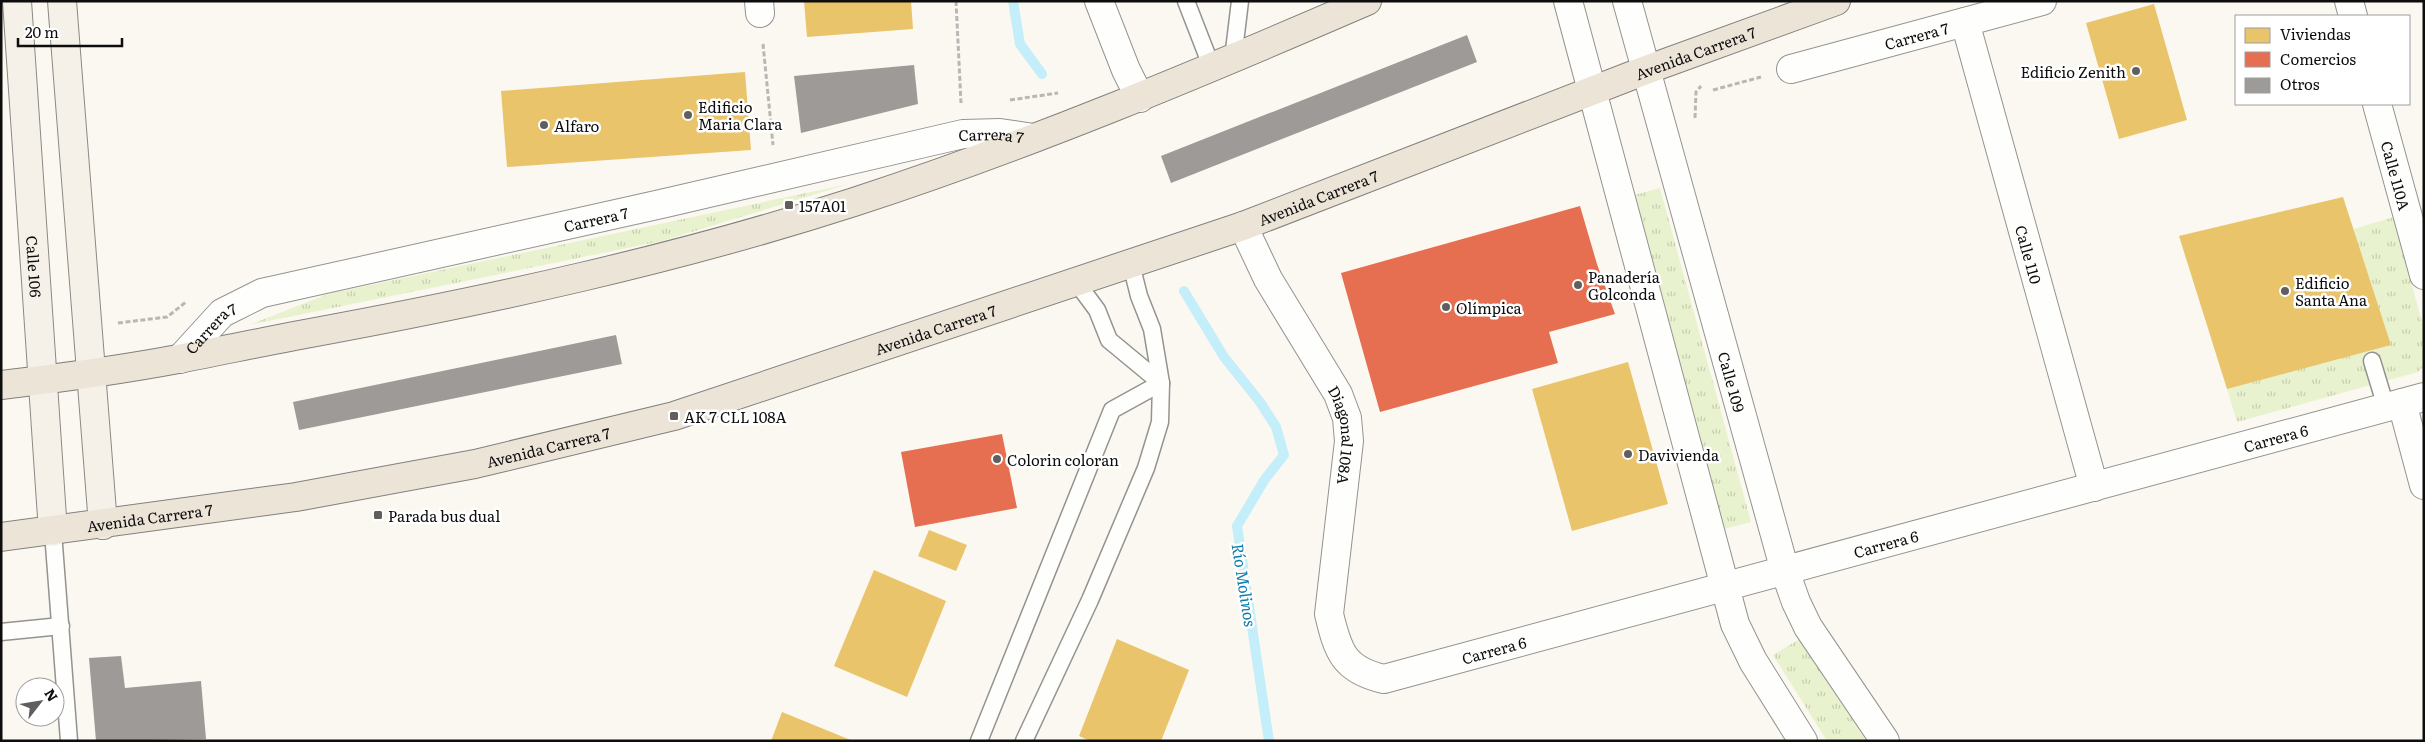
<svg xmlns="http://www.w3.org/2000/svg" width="2425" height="742" font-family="Literata,serif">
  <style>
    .grass { fill: url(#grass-tufts) }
    .homes { fill: #e9c46a }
    .shops { fill: #e76f51 }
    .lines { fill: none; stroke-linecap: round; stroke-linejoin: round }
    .stream { stroke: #c4eef9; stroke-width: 10 }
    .building { fill: #9e9a97 }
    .service-casing { stroke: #949390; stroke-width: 19 }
    .minor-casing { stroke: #949390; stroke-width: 30 }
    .secondary-casing { stroke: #8b8986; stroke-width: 30 }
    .primary-casing { stroke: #81807d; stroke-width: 30 }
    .path { stroke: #b8b7b6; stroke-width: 3; stroke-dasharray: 5 2.5; stroke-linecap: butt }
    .service { stroke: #fefefd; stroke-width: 16 }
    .minor { stroke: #fefefd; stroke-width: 28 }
    .secondary { stroke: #f5f1e8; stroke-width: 28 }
    .primary { stroke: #ede4d8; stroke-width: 28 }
    .poi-dot { fill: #605f5d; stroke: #fff; stroke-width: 2 }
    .labels { text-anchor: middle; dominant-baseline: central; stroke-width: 5; stroke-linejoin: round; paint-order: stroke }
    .street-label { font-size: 15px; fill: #0d0d0d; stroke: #fff }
    .poi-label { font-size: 15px; fill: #0d0d0d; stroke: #fff; text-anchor: start }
    .water-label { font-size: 16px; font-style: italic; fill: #0a7cac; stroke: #fff }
  </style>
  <defs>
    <pattern id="grass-tufts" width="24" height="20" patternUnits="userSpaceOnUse" patternTransform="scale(1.25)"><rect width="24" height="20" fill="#e9f2ce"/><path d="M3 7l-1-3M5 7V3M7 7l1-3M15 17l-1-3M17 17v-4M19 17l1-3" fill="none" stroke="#c7ceb0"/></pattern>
  </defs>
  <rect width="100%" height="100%" fill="#fbf8f1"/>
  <g class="grass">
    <polygon points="849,184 662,241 249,325 328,294"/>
    <polygon points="1660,188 1751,522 1724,529 1634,195"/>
    <polygon points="2394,217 2424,330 2424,366 2418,372 2237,422 2227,389 2391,345 2353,229"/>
    <polygon points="1803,637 1869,741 1827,741 1773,655"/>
  </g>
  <g class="homes">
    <polygon points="804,1 911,1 913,29 807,37"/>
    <polygon points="2154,4 2187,120 2119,139 2086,23"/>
    <polygon points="745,72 751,150 507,167 501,91"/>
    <polygon points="2343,197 2391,345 2227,389 2179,236"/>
    <polygon points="1628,362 1668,504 1572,531 1532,389"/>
    <polygon points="929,530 967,545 956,571 918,556"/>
    <polygon points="874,570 946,601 907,697 834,666"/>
    <polygon points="1117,639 1189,670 1161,741 1090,741 1079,736"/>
    <polygon points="782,712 853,741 771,741"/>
  </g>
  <g class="shops">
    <polygon points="1580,206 1597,264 1615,314 1549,332 1558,363 1380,412 1341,273"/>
    <polygon points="1002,434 1017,508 915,527 901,452"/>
  </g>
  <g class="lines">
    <g class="stream">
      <polyline points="1013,1 1020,44 1042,74"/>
      <polyline points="1184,291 1224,357 1260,402 1276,427 1284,455 1265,479 1237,526 1269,741"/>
    </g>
  </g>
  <g class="building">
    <polygon points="1467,35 1477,62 1171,183 1161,156"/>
    <polygon points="914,65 918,104 801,133 794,76"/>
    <polygon points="616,335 622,364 299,430 293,402"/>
    <polygon points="121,656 125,688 201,681 206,739 96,741 89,658"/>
  </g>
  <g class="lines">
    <defs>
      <g id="service">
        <polyline points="1186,1 1212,68"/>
        <polyline points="1233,59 1240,1"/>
        <polyline points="2372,361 2386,407"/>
        <polyline points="53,532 69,741"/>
        <polyline points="1,632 61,626"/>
        <polyline points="979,741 1112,410 1161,383 1109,340 1097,310 1077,283"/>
        <polyline points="1024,741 1090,600 1146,468 1160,422 1161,383 1152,329 1139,296 1131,264"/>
      </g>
      <g id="minor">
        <polyline points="759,1 760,13"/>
        <polyline points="1099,1 1126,70 1140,98"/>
        <polyline points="1568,1 1735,624 1753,661 1803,741"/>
        <path id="s1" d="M1627,1L1785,571L1796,602L1808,627L1885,741"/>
        <polyline points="2349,1 2353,16"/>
        <path id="s2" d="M1965,22L2094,487"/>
        <path id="s3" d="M1791,69L2042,1"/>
        <path id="s4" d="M2377,104L2424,275"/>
        <path id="s5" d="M1243,226L1268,279L1338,394L1347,418L1349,441L1329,614C1338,652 1344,670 1384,679L2424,397"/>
        <path id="s6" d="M180,359L222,313L262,293L661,204L963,134L1000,133L1034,138"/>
        <polyline points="2402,403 2424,485"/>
      </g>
      <g id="secondary">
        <path id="s7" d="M17,1L53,532"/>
        <polyline points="62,1 103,525"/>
      </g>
      <g id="primary">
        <path d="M1,385C60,378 120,370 178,359C220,351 262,342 305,334C490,300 674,260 854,202C1029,145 1198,74 1367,1"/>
        <path id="s8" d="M1,537L296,497L475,464L674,416L1243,226L1646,70L1836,1"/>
      </g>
    </defs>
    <use href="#service" class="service-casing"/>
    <use href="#minor" class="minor-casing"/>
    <use href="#secondary" class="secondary-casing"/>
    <use href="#primary" class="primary-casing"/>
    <g class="path">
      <polyline points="956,1 961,103"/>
      <polyline points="763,44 773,145"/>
      <polyline points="1713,90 1761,77"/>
      <polyline points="1010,100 1058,93"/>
      <polyline points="1695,118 1696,92 1701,86"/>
      <polyline points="118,323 167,317 186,302"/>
    </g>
    <use href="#service" class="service"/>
    <use href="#minor" class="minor"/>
    <use href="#secondary" class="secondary"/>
    <use href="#primary" class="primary"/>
  </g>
  <g class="poi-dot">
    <circle cx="2136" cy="71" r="5"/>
    <circle cx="688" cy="115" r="5"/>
    <circle cx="544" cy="125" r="5"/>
    <rect x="784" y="200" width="10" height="10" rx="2.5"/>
    <circle cx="1578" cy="285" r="5"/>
    <circle cx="2285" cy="291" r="5"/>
    <circle cx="1446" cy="307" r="5"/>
    <rect x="669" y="411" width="10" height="10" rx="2.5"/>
    <circle cx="1628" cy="454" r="5"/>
    <circle cx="997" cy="459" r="5"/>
    <rect x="373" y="510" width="10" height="10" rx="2.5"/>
  </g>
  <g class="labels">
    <g class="street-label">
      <text stroke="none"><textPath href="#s3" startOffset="130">Carrera 7</textPath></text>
      <text stroke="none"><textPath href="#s8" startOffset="1769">Avenida Carrera 7</textPath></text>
      <text stroke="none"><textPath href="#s6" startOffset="854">Carrera 7</textPath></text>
      <text stroke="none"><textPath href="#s4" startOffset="74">Calle 110A</textPath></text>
      <text stroke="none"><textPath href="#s8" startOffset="1365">Avenida Carrera 7</textPath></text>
      <text stroke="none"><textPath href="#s6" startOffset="449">Carrera 7</textPath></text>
      <text stroke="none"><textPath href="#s2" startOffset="241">Calle 110</textPath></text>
      <text stroke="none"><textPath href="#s7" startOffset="266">Calle 106</textPath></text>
      <text stroke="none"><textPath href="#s6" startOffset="44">Carrera 7</textPath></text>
      <text stroke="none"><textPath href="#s8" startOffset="960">Avenida Carrera 7</textPath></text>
      <text stroke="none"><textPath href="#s1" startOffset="395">Calle 109</textPath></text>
      <text stroke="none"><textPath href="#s5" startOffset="235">Diagonal 108A</textPath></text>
      <text stroke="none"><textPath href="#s5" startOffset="1432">Carrera 6</textPath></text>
      <text stroke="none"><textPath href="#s8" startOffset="555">Avenida Carrera 7</textPath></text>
      <text stroke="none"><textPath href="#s8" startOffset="150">Avenida Carrera 7</textPath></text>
      <text stroke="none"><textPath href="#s5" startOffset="1028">Carrera 6</textPath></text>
      <text stroke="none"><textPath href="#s5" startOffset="622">Carrera 6</textPath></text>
    </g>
    <g class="poi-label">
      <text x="2126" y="71" text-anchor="end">Edificio Zenith</text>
      <text x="698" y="106">Edificio<tspan x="698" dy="17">Maria Clara</tspan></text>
      <text x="554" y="125">Alfaro</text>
      <text x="799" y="205">157A01</text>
      <text x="1588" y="276">Panadería<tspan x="1588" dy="17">Golconda</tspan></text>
      <text x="2295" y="282">Edificio<tspan x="2295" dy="17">Santa Ana</tspan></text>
      <text x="1456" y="307">Olímpica</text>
      <text x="684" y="416">AK 7 CLL 108A</text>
      <text x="1638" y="454">Davivienda</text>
      <text x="1007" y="459">Colorin coloran</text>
      <text x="388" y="515">Parada bus dual</text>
    </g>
    <g class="water-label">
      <text transform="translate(1245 585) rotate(81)">Río Molinos</text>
    </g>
  </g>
  <rect width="2425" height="742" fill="none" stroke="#0d0d0d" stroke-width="5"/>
  <rect x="2235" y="15" width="175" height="90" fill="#ffffff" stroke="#9e9e9e"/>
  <rect x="2245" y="28" width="25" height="15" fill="#e9c46a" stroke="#9e9e9e"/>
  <text x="2280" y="40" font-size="15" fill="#0d0d0d">Viviendas</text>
  <rect x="2245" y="52" width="25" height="15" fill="#e76f51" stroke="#9e9e9e"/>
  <text x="2280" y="65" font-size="15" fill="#0d0d0d">Comercios</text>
  <rect x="2245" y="78" width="25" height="15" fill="#9e9a97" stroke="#9e9e9e"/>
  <text x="2280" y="90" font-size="15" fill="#0d0d0d">Otros</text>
  <g transform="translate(40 702) rotate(59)"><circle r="24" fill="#ffffff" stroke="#9e9e9e"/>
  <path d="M0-4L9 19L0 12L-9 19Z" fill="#605f5d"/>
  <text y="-8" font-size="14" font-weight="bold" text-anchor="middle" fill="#0d0d0d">N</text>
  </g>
  <path d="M18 38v8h104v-8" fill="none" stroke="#0d0d0d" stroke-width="2.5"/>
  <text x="25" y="38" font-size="15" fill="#0d0d0d" stroke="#ffffff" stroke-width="4" paint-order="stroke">20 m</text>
</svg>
